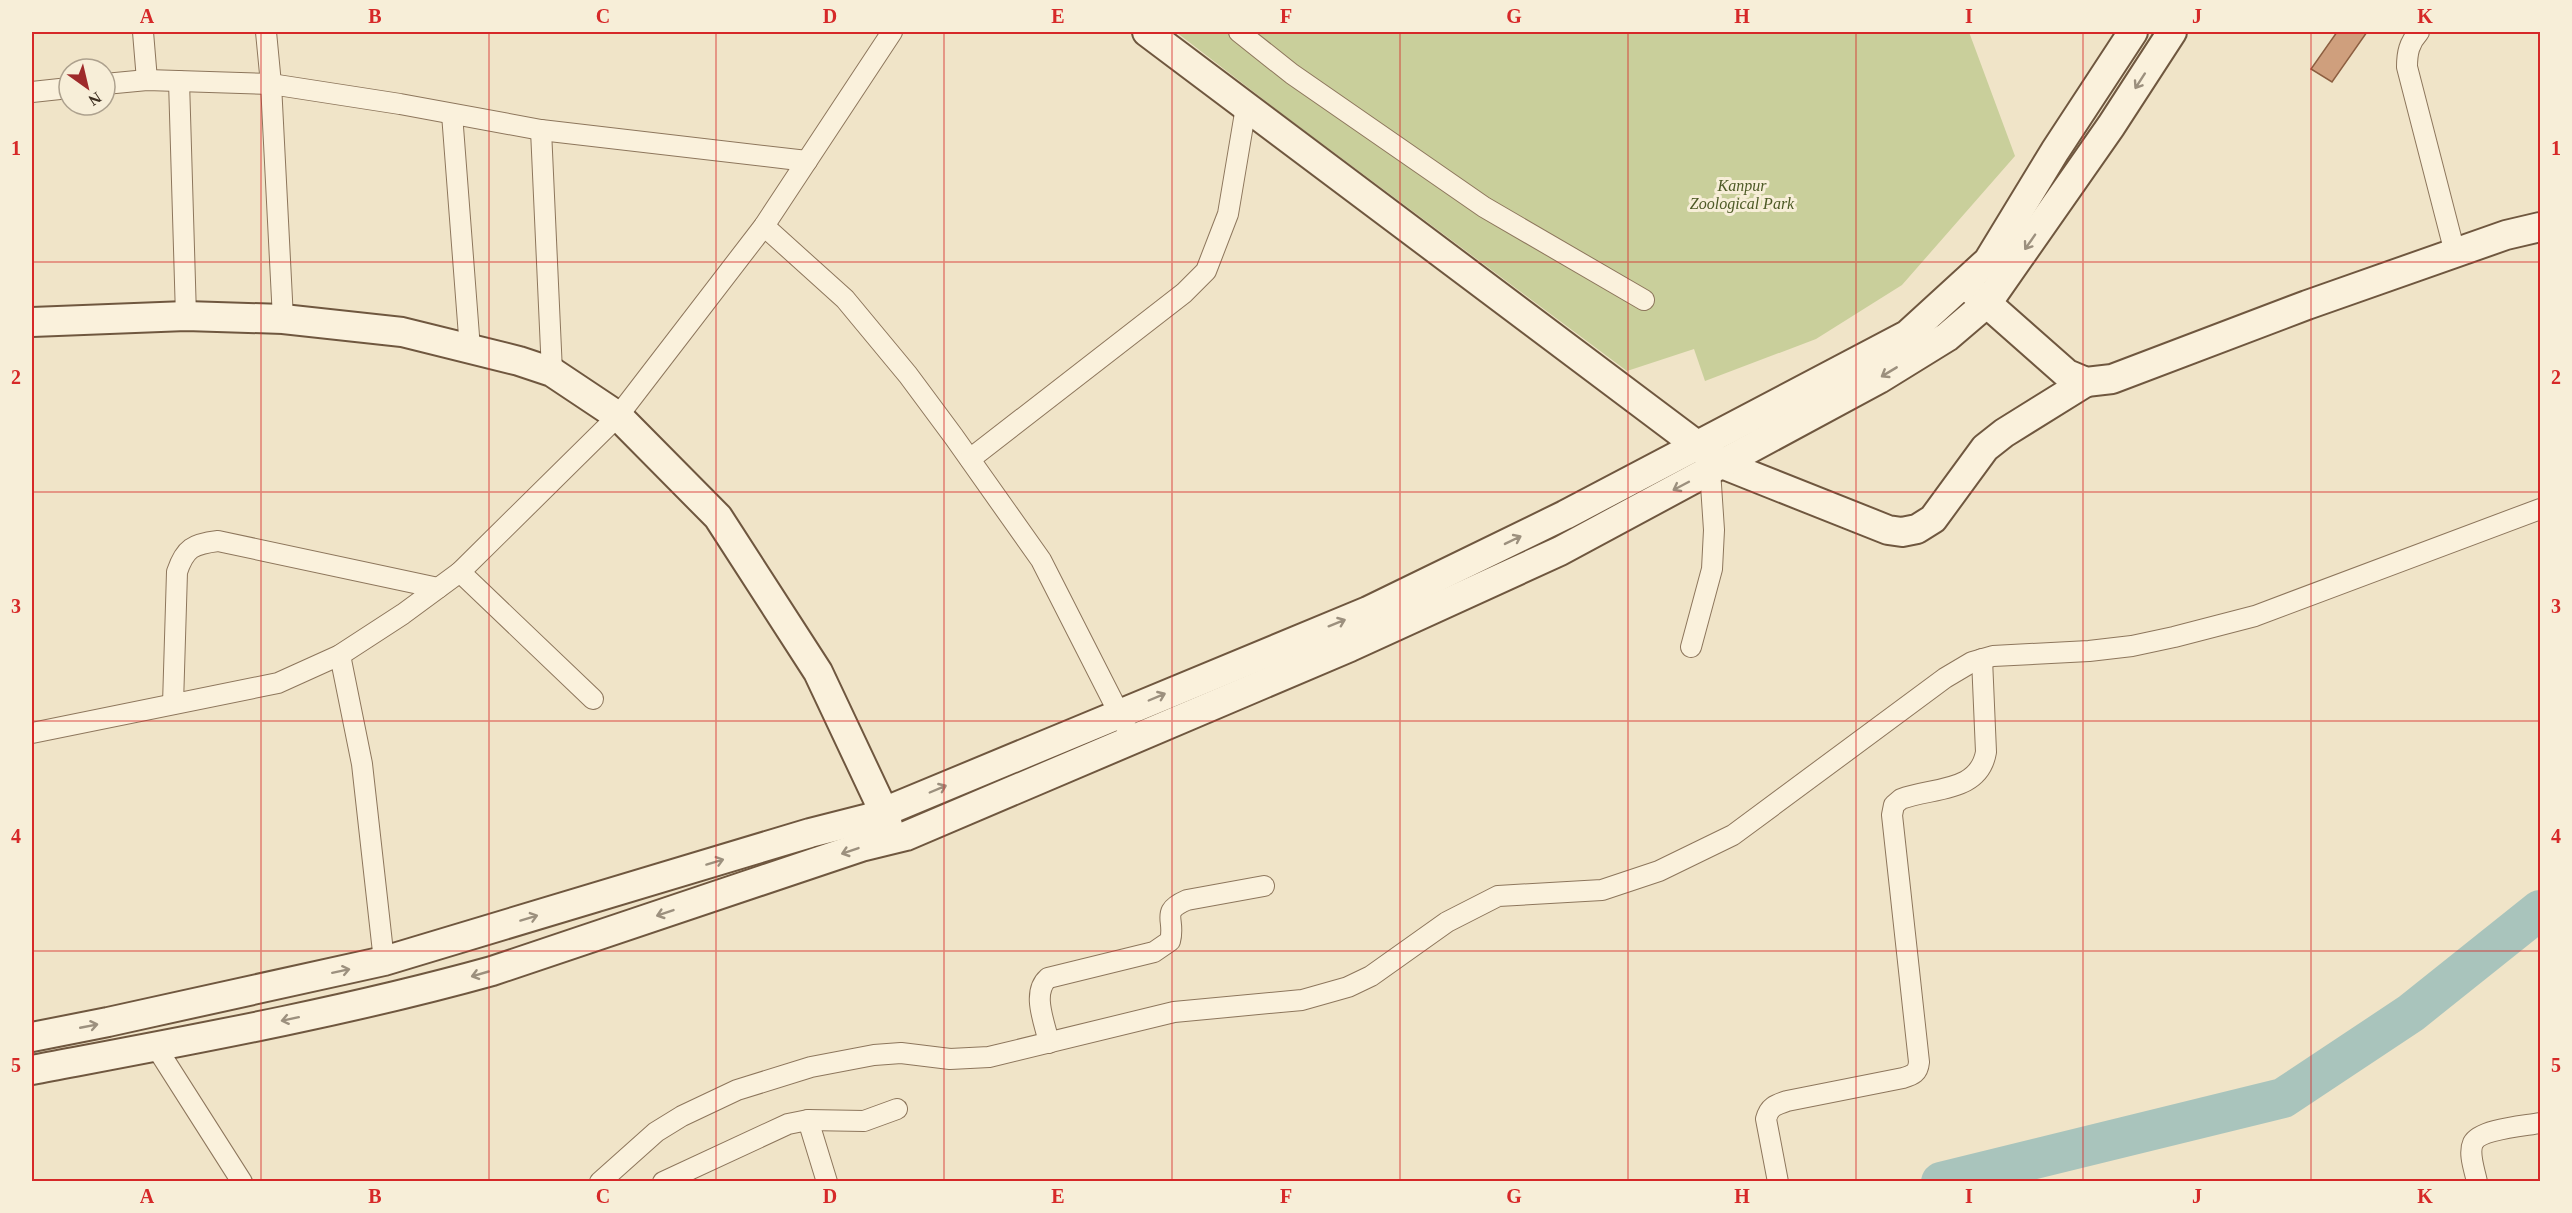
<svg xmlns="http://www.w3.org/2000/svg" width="2572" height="1213" font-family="'Times New Roman',serif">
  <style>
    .green { fill: #c9cf9b }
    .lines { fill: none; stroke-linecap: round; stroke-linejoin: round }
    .river { stroke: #a9c4bc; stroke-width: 40 }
    .building { fill: #cf9f7d; stroke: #8d5f41; stroke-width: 1.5 }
    .street-casing { stroke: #8d765c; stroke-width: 22 }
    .secondary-casing { stroke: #6f573f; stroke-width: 32 }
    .street { stroke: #faf1dc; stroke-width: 20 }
    .secondary { stroke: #faf1dc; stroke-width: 28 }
    .oneway { stroke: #9c907e }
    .grid { fill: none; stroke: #d62828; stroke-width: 1.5; stroke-opacity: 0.55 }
    .labels { text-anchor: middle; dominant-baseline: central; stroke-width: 6; stroke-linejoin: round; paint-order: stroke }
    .park-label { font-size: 16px; font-style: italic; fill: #4d5a26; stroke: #f7eed8 }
    .neatline { fill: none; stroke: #d62828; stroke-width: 2 }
    .grid-label { font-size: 20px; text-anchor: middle; font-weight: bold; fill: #d62828 }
  </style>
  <rect width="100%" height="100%" fill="#f0e4c8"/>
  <polygon class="green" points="1176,32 1969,32 2015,156 1902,285 1816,339 1705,381 1694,349 1627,371 1281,113"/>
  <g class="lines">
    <polyline class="river" points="1941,1182 2283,1098 2411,1013 2540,910"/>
  </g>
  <polygon class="building" points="2337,32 2367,32 2332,82 2311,69"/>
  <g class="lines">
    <defs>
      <g id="street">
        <polyline points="143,32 147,80"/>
        <polyline points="266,32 271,84 283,319"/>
        <polyline points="1239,32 1292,74 1484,207 1644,300"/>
        <path d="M2419,32C2409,43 2407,53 2407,67L2455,253"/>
        <polyline points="179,81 186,316"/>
        <polyline points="105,84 147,80 271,84 400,104 541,130 807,161"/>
        <polyline points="32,92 69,88"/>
        <polyline points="452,114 470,349"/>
        <polyline points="541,130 552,372"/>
        <polyline points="764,226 845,299 908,375 954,437 1041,560 1125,725"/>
        <polyline points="970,459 1184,293 1206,271 1228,214 1246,107"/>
        <polyline points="460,572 593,699"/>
        <polyline points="1691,647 1712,569 1714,530 1710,470"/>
        <polyline points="340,655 362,764 384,961"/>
        <path d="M173,704L177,572C185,548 193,544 218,541L438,588"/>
        <polyline points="32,733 278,683 340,655 403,614 460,572 618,416 764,226 892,32"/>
        <path d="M1049,1043C1045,1023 1031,993 1048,978L1154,952L1170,941C1176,919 1159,912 1187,900L1264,886"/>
        <polyline points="156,1047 242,1182"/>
        <polyline points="808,1120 827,1182"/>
        <polyline points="600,1182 656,1132 682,1116 737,1090 811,1067 874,1055 901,1053 950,1059 989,1057 1174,1012 1302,1000 1348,987 1371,976 1447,922 1498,896 1602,890 1659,871 1733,835 1945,678 1972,662 1993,656 2089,651 2132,646 2174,637 2255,616 2540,509"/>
        <polyline points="663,1182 788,1124 808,1120 864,1121 897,1109"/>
        <path d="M1778,1182L1766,1119C1769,1107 1775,1105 1787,1101L1903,1078C1913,1075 1918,1073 1919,1062L1892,815L1894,805L1901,799C1933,787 1979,793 1986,752L1982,659"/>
        <path d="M2477,1182C2475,1171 2468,1154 2473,1143C2480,1129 2525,1126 2540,1123"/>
      </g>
      <g id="secondary">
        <polyline points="1147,32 1722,464 1888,530 1902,532 1917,529 1933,519 1985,448 2004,433 2086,382"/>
        <polyline points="1973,291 2067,374 2086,382 2112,379 2307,305 2506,235 2540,227"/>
        <polyline points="32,322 186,316 283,319 402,332 519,361 552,372 618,416 718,517 818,672 884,812 889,829"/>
        <polyline points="32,1037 108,1022 384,961 810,833 869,818 1368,611 1565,515 1907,335 1988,261 2055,151 2133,32"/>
        <path d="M32,1070C185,1041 341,1013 492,971L861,847L906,836L1350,647L1560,551L1879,379L1947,337L1988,302L2111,126L2172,32"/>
      </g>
    </defs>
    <use href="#street" class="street-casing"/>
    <use href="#secondary" class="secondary-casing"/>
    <use href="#street" class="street"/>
    <use href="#secondary" class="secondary"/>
  </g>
  <defs><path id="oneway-shaft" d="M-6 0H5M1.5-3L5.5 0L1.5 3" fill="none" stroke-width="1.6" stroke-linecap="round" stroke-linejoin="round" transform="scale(1.5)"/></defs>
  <g class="oneway">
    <use href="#oneway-shaft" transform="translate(2140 81) rotate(123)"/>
    <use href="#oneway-shaft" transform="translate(2030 242) rotate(125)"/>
    <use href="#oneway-shaft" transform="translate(1889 372) rotate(149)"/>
    <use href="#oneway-shaft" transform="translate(1681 486) rotate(152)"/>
    <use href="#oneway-shaft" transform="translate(1513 540) rotate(-26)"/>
    <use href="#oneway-shaft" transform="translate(1337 623) rotate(-22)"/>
    <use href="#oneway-shaft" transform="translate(1157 697) rotate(-23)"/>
    <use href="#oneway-shaft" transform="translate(938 789) rotate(-23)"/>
    <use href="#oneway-shaft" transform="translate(850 851) rotate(161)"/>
    <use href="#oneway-shaft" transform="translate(715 862) rotate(-17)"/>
    <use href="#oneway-shaft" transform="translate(665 913) rotate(161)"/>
    <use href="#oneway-shaft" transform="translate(529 918) rotate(-17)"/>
    <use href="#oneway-shaft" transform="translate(341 971) rotate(-12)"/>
    <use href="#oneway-shaft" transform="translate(480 974) rotate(164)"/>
    <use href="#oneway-shaft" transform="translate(290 1019) rotate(168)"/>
    <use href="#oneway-shaft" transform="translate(89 1026) rotate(-11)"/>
  </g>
  <path class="grid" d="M261,32V1182M489,32V1182M716,32V1182M944,32V1182M1172,32V1182M1400,32V1182M1628,32V1182M1856,32V1182M2083,32V1182M2311,32V1182M32,262H2540M32,492H2540M32,721H2540M32,951H2540"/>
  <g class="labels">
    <g class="park-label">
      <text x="1742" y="185">Kanpur<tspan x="1742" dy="18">Zoological Park</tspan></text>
    </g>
  </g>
  <rect width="2572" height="1213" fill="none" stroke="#f7eed8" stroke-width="66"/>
  <g transform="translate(87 87) rotate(146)"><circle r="28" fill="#f7eed8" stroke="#ada18e" stroke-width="1.5"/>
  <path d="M0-4.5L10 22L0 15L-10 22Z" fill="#9e2a2b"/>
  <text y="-9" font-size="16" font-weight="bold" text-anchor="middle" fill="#3d2e20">N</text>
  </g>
  <rect x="33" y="33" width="2506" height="1147" class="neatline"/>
  <g class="grid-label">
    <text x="147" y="23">A</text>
    <text x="375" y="23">B</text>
    <text x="603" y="23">C</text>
    <text x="830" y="23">D</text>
    <text x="1058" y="23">E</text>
    <text x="1286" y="23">F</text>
    <text x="1514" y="23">G</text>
    <text x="1742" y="23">H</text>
    <text x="1969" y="23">I</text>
    <text x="2197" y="23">J</text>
    <text x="2425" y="23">K</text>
    <text x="16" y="155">1</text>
    <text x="2556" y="155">1</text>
    <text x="16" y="384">2</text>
    <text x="2556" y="384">2</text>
    <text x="16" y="613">3</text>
    <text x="2556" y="613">3</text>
    <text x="16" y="843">4</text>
    <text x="2556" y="843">4</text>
    <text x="16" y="1072">5</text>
    <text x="2556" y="1072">5</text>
    <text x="147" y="1203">A</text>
    <text x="375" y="1203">B</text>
    <text x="603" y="1203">C</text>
    <text x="830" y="1203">D</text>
    <text x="1058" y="1203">E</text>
    <text x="1286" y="1203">F</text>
    <text x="1514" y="1203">G</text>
    <text x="1742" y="1203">H</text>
    <text x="1969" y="1203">I</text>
    <text x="2197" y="1203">J</text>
    <text x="2425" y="1203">K</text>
  </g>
</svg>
